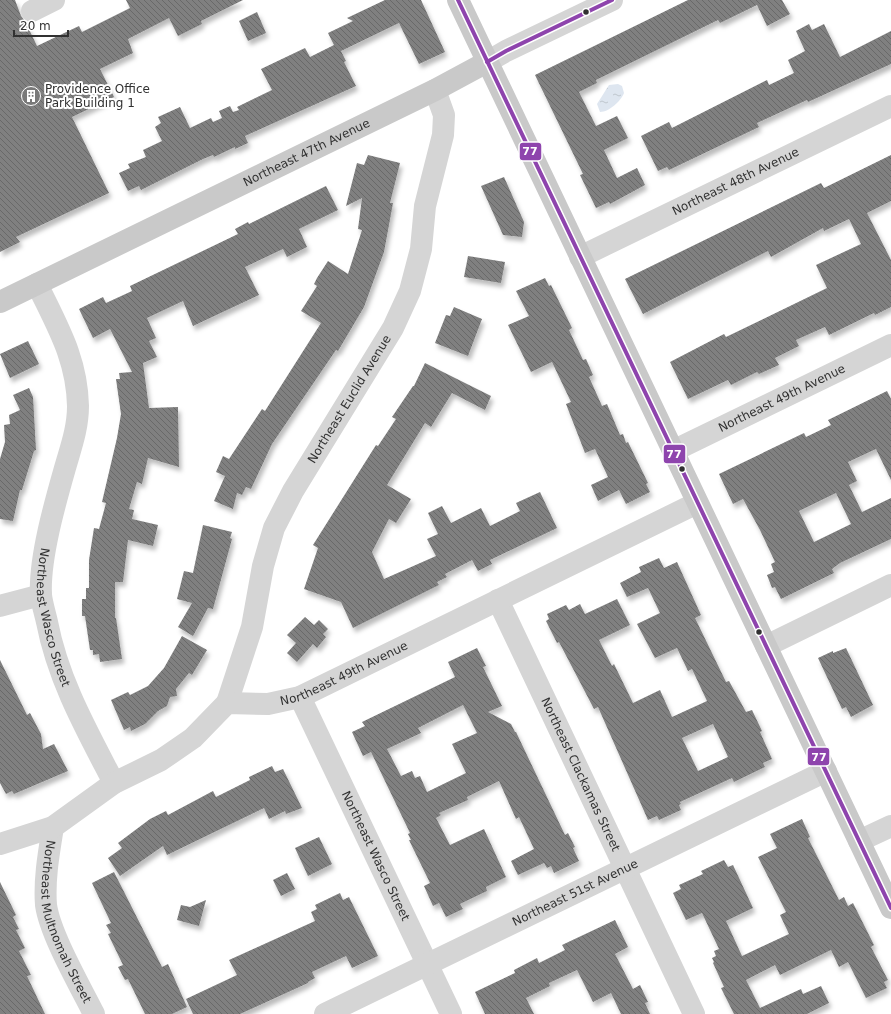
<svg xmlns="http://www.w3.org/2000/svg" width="891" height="1014" font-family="'DejaVu Sans',sans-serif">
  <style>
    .water { fill: url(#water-ripples) }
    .building { fill: url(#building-back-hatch); fill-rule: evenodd; filter: url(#shadow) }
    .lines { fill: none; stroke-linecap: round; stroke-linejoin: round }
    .minor { stroke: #d5d5d5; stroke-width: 22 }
    .major { stroke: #c9c9c9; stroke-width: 22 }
    .bus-1-casing { stroke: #fff; stroke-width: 7 }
    .bus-1 { stroke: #8e44ad; stroke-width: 4 }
    .bus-dot { fill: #313131; stroke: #fff; stroke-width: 1.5 }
    .labels { text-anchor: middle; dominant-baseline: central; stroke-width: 4; stroke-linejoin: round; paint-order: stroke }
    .poi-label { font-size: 12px; fill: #313131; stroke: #fff; text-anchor: start }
    .street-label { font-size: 12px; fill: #313131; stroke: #fff }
    .line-badge { stroke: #fff; stroke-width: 1.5 }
    .badge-label { font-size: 11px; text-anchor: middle; font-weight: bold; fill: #fff }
  </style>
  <defs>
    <pattern id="water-ripples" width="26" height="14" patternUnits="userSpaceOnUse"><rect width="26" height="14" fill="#dee6f0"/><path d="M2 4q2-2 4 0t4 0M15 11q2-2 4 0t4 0" fill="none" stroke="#bfc6ce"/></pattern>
    <pattern id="building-back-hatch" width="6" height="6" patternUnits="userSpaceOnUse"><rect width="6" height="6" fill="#808080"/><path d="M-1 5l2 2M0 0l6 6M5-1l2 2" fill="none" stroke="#696969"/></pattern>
    <filter id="shadow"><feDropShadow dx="2.5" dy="4.5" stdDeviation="2" flood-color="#0004"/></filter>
  </defs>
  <rect width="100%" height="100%" fill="#fff"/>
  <path class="water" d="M618,84L622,86L624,93C621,101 609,112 600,112L597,104L609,85Z"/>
  <g class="building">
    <polygon points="0,0 15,0 21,16 25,21 37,46 79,26 82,32 130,8 126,0 243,0 201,21 202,24 178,36 169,18 128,39 133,53 100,69 114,97 72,117 109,193 16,237 20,242 0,252"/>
    <polygon points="385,0 421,0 445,52 419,64 399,23 341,51 346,61 344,62 356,86 245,136 248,143 235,149 235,147 214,157 213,155 203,159 141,190 139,186 128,191 119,173 130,168 128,164 146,157 143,150 162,141 155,127 161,123 158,117 180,107 190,128 211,118 213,122 222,118 219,111 230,106 233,112 239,110 237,107 272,90 261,69 305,48 310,57 334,45 328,33 353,21 347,18"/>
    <polygon points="688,0 782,0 790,14 767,26 757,5 720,23 718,20 596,80 597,83 579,92 596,126 617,116 628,138 604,150 617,178 637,168 645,185 610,204 609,202 596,208 580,175 583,174 535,75"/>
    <polygon points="257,12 266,33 248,41 239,21"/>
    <polygon points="809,24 812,30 824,24 840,57 891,31 891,64 808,102 807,100 757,123 759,127 669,170 667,167 658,171 641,136 669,122 672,128 767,80 769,85 794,73 788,60 805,51 796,31"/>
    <polygon points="368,155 400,163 390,203 393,203 384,252 364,307 338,351 336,350 272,444 251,489 246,487 242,495 237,493 233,509 214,501 225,476 216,472 223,456 229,459 262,409 265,411 321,323 301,311 317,286 314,284 317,278 328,261 348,274 362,230 358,229 362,198 346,206 357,163 364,165"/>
    <polygon points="891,155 891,201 867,213 891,260 891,307 875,315 874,313 829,335 825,327 796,340 799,346 775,358 779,365 759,374 757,372 731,385 728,380 688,399 670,362 724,334 726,337 827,288 816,265 861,244 849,219 824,231 823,228 771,257 768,251 643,314 625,279 821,183 824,188"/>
    <polygon points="504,177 524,222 522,237 503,235 481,186"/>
    <polygon points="326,186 338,210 299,229 307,247 287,257 283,249 245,267 259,295 193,326 183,301 147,318 156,338 149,341 157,357 143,363 149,408 178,407 179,467 148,458 142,484 137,482 129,509 134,510 132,519 158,525 153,546 128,540 123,582 115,582 115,618 116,618 122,659 100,662 99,654 93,655 93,650 90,650 85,616 82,616 82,599 86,599 86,588 89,588 89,560 94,528 99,529 106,503 102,502 117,438 121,414 116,379 120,379 119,373 132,372 110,329 93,338 79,309 103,297 106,303 132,291 130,286 238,234 235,229 248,222 249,224"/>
    <polygon points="468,256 505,262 501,283 464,277"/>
    <polygon points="545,278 549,286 551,285 572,328 569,330 583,360 586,359 593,375 589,377 602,406 607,404 620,435 623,434 626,443 628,442 648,483 646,484 650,492 626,504 619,490 598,501 591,485 608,477 595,449 585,453 566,404 571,402 552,362 531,372 508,325 529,316 516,291"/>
    <polygon points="454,307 482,319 468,356 435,343 446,315 450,316"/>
    <polygon points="28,341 39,364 10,378 0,354"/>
    <polygon points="425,363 491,396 485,410 452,393 431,427 425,423 387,485 411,499 396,523 389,519 372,552 384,579 436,556 427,539 438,534 428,513 442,506 451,523 481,508 490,526 520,511 516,503 540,492 557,528 490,560 492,564 478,571 472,560 445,574 447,577 437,582 439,585 353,628 341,602 304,589 318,548 313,545 376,445 378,446 396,419 392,417 413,386 414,386"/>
    <polygon points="29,388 33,397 36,450 34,451 22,490 20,490 13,521 0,519 0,459 5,442 4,425 10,424 9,415 20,410 13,395"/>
    <path d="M887,391L891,399V480L876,449L848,462L857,481L849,485L862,512L891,498V539L840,563L832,569L834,573L781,599L775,587L772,588L767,575L774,572L771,564L775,562L760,530L743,499L733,504L719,474L804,433L806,437L831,425L828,420ZM836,493L851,524L814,542L799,511Z"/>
    <polygon points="203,525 232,532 230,538 232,539 213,609 208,608 193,636 178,627 192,603 177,599 184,571 193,573"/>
    <path d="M659,558L664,568L677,562L701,615L695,618L726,682L729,681L746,712L752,710L762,731L760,732L772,759L763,763L765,767L734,782L732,778L680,802L681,804L679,805L681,810L659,820L657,816L648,820L598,707L594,709L559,642L557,643L546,621L549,619L547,614L566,605L569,610L580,604L585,614L617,599L630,625L599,640L612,666L614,664L633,703L660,690L672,717L707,701L692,669L688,671L677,648L655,658L637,624L660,613L648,588L627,597L620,583L641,572L639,567ZM713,724L728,757L698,771L682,738Z"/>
    <polygon points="305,617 314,625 319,620 328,629 323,634 326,637 317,648 313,644 297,662 287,653 296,643 287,635"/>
    <polygon points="182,636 207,650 192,675 189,673 176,689 177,696 170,697 167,706 158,711 145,724 131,731 130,727 124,730 111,700 128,692 130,695 148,686 164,668"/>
    <path d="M477,648L486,666L483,667L502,706L488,712L511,724L515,732H516L565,835L568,833L575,847L573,848L579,861L554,873L551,866L547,868L544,863L518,875L511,861L534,849L519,817L516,819L499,781L467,797L468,800L439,813L441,815L436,818L450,845L484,829L506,877L486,887L487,891L460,904L463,909L446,917L439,903L433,906L424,886L430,883L409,840H411L408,834L410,833L371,752L363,756L352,732L365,726L362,722L455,677L448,662ZM463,705L477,733L452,744L466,773L427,792L420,776L415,778L412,771L401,776L387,749L421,733L418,728Z"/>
    <polygon points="846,648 873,705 851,717 846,707 842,709 818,658 833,651 833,653"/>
    <polygon points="0,660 27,715 30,713 41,734 43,749 54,744 68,771 14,794 12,791 6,794 0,783"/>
    <polygon points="272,766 275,772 283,769 302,808 286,814 285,811 269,819 264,808 167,855 163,846 120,876 108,858 122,848 118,843 150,819 166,811 168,815 213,791 216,797 250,780 249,777"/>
    <polygon points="802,819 810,837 808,838 839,900 844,897 848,906 853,903 874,945 871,947 888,980 884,982 887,988 866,998 848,962 839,967 831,950 780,975 775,965 746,980 760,1008 801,989 803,994 821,986 829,1003 807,1014 734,1014 721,988 724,987 713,963 714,962 712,958 716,956 714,951 719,949 702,913 686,920 673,893 681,889 679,885 703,874 701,871 724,860 728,867 733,865 753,908 726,921 742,956 789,934 780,915 786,912 758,857 777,848 770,834"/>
    <polygon points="319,837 332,864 308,876 295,848"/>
    <polygon points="114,872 162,967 168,964 187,1007 172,1014 145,1014 128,979 125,980 118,967 123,965 108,934 111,933 106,925 111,923 92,883"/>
    <polygon points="287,873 295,889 281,896 273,880"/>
    <polygon points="0,882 16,915 13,917 19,929 16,930 25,948 19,951 31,975 27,976 45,1014 0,1014"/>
    <polygon points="340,893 343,900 349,897 378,956 352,968 346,956 312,972 315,978 308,982 308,983 240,1014 193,1014 186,999 237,975 229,960 315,921 311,912 317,909 315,905"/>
    <polygon points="206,900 199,926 177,920 181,905 190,907"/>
    <polygon points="615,920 628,947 615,954 633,989 640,985 648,1002 645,1003 650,1014 621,1014 611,993 593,1002 577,970 549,983 550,986 526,998 534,1014 485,1014 475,992 515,973 514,970 537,958 539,963 565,950 562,945"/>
  </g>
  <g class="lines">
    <g class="minor">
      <polyline points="32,11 54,0"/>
      <polyline points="487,62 506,51 612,0"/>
      <path id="s1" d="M580,257L891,106"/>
      <path id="s2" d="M37,284C57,326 77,358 78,406C78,428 71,447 65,468C55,503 39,559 41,595C42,604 45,613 47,622C58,680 87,731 114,783"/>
      <path id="s3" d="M673,451L891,345"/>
      <path id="s4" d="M498,600L694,1014"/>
      <polyline points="0,606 41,595"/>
      <polyline points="766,646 891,585"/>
      <path id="s5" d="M300,697L451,1014"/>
      <path id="s6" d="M227,703L252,627L263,566L274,528L293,491L393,328L410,291L421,249L425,206L443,135L444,115L435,90"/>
      <path id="s7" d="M53,827C49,852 44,879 46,905C50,934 80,986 94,1014"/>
      <polyline points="859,841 891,826"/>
      <path id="s8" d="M0,844L53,827L114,783L161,760L193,738L227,703L268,704L300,697L697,503"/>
      <path id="s9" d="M325,1014L826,771"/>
    </g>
    <g class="major">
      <polyline points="458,0 891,908"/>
      <path id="s10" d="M0,302L435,90L487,62"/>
    </g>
    <defs>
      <g id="bus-1">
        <polyline points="458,0 891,908"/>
        <polyline points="487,62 506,51 612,0"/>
      </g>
    </defs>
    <use href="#bus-1" class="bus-1-casing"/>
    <use href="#bus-1" class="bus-1"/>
  </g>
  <defs>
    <symbol id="building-disc" viewBox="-11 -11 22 22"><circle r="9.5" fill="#797979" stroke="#fff"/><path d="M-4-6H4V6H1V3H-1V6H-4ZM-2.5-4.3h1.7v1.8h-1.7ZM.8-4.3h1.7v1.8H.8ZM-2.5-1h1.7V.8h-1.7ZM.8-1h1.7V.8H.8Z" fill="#fff"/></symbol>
  </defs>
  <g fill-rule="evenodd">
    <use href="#building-disc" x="20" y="85" width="22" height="22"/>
  </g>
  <g class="bus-dot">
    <circle cx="586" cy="12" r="3.5"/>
    <circle cx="682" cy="469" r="3.5"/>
    <circle cx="759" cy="632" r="3.5"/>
  </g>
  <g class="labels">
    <g class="poi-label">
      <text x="45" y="89">Providence Office<tspan x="45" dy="14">Park Building 1</tspan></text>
    </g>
    <g class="street-label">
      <text stroke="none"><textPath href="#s10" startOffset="341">Northeast 47th Avenue</textPath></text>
      <text stroke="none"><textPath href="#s1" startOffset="173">Northeast 48th Avenue</textPath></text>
      <text stroke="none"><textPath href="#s3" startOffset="121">Northeast 49th Avenue</textPath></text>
      <text stroke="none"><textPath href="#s6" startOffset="331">Northeast Euclid Avenue</textPath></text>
      <text stroke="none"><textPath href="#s2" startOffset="347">Northeast Wasco Street</textPath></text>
      <text stroke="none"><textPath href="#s8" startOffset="394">Northeast 49th Avenue</textPath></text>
      <text stroke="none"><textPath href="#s4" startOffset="193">Northeast Clackamas Street</textPath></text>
      <text stroke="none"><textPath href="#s5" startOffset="176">Northeast Wasco Street</textPath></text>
      <text stroke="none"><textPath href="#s9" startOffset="278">Northeast 51st Avenue</textPath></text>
      <text stroke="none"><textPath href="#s7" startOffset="99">Northeast Multnomah Street</textPath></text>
    </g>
  </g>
  <g class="line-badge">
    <rect x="519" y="142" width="23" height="19" rx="4" fill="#8e44ad"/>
    <rect x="663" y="444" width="23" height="20" rx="4" fill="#8e44ad"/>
    <rect x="807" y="747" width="23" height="19" rx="4" fill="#8e44ad"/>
  </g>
  <g class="badge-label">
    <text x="530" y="155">77</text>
    <text x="674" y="458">77</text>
    <text x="819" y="761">77</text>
  </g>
  <path d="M14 30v6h54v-6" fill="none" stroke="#313131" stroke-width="2"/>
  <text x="20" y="30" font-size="12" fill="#313131" stroke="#ffffff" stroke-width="3" paint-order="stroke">20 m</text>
</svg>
